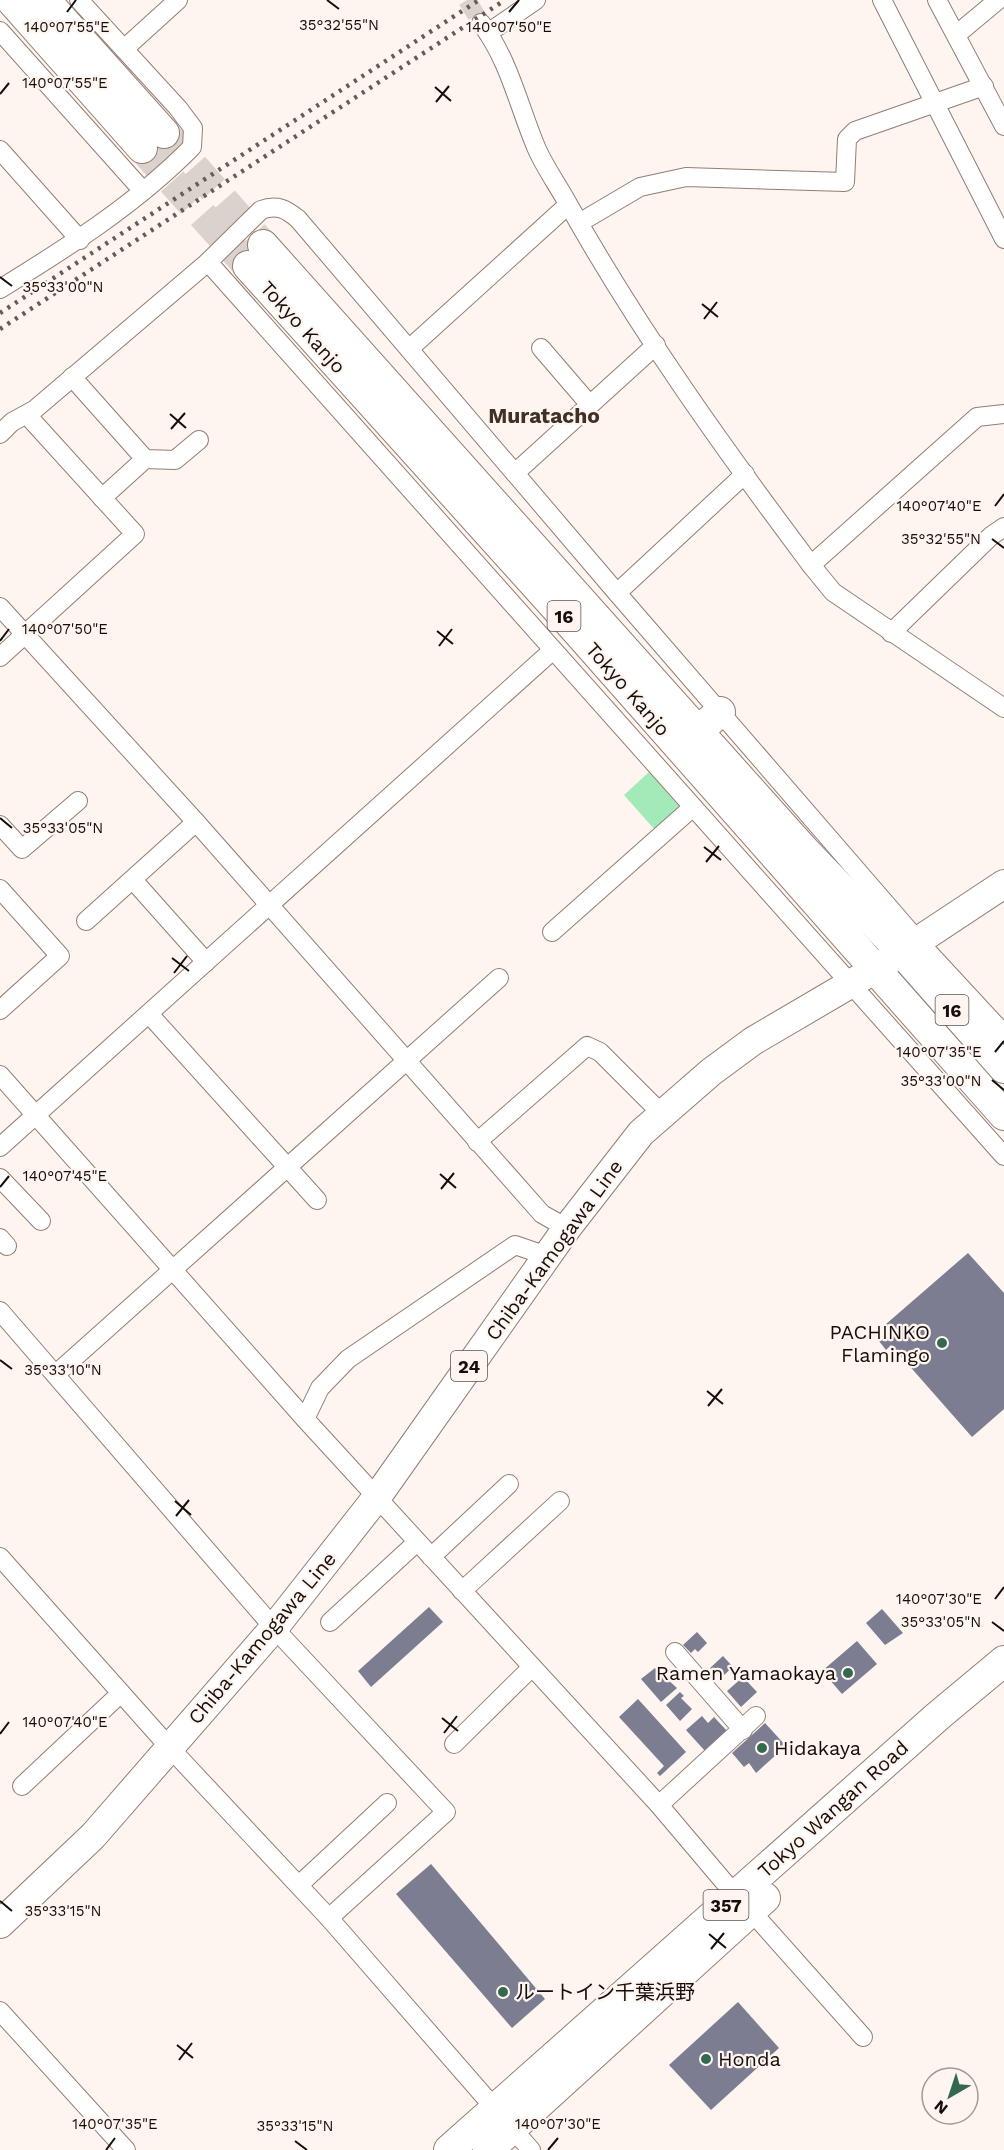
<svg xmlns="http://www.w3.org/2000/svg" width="1004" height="2150" font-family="'Work Sans','Noto Sans JP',sans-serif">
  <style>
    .green { fill: #a2ebb9 }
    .building { fill: #7c7d90 }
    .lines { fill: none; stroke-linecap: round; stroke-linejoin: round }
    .minor-tunnel { stroke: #dbd2cd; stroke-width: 18; stroke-dasharray: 18 9; stroke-linecap: butt }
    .trunk-tunnel { stroke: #dbd2cd; stroke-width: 30; stroke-dasharray: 30 15; stroke-linecap: butt }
    .minor-casing { stroke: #917e72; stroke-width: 20 }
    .primary-casing { stroke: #917e72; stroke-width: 30 }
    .trunk-casing { stroke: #917e72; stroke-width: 32 }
    .minor { stroke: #fff; stroke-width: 18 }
    .primary { stroke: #fff; stroke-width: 28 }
    .trunk { stroke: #fff; stroke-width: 30 }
    .rail { stroke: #635c57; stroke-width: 4.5; stroke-dasharray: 3 6; stroke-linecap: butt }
    .ticks { fill: none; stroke: #150e09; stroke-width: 2 }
    .poi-dot { fill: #33694f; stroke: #fef5f0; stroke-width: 2 }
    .labels { text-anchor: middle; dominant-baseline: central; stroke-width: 4.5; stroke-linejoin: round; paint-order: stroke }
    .shield { fill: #fef5f0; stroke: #5b534e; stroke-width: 1.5 }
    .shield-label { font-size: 18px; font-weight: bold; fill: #150e09 }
    .street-label { font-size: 20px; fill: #150e09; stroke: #fef5f0 }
    .poi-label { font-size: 20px; fill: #150e09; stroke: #fef5f0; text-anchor: start }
    .neighbourhood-label { font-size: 21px; font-weight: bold; fill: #403126; stroke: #fef5f0 }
    .ticks-label { font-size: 15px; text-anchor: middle; fill: #150e09; stroke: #fef5f0; stroke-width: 4.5; stroke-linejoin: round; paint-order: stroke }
  </style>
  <rect width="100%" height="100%" fill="#fef5f0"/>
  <polygon class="green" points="649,772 680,807 655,830 624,795"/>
  <g class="building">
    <polygon points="968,1253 1004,1293 1004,1409 972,1437 891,1345 886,1350 879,1341 882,1336 878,1331"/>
    <polygon points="429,1607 443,1622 371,1687 358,1671"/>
    <polygon points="882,1609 903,1633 885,1645 866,1623"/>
    <polygon points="697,1632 707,1643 698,1652 695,1649 691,1653 683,1645"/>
    <polygon points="857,1641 877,1664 842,1694 822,1671"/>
    <polygon points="723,1656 733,1667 724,1675 720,1671 716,1675 710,1668"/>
    <polygon points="655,1668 677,1688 661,1702 641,1679"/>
    <polygon points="743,1677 757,1692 741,1707 727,1691"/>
    <polygon points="680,1692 684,1696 681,1698 692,1709 680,1721 666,1705"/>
    <polygon points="638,1699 686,1752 660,1776 657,1773 664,1766 619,1717"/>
    <polygon points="702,1716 708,1723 714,1717 727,1731 705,1751 686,1730"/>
    <polygon points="765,1723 786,1746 756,1773 749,1763 744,1767 732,1753"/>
    <polygon points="431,1864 545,1999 512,2028 396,1894"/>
    <polygon points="738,2002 779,2048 711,2110 669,2065"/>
  </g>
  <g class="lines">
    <polyline class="minor-tunnel" points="467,0 481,23"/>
    <g class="trunk-tunnel">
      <polyline points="164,133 263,245"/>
      <polyline points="142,148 248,266"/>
    </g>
    <defs>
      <g id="minor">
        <polyline points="882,0 1004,239"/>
        <polyline points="937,0 1004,126"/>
        <path d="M481,23C509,60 518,104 536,147C544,166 557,184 567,202C638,329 724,449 811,565L833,592L1004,708"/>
        <polyline points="0,31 143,191"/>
        <polyline points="488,33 536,0"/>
        <polyline points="956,35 998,0"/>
        <polyline points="124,49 178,0"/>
        <polyline points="0,150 80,240"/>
        <polyline points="579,223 640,187 686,177 845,182 847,139 855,131 984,86"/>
        <polyline points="208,262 1004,1156"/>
        <path d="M0,289C68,247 136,204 192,147L193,128L178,108L79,0"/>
        <polyline points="541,348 590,405"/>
        <polyline points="409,349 568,205"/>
        <polyline points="72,377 145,459 175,460 199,440"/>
        <path d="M0,434L12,422L34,410L208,262L261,210C277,204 286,209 298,219L617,593L918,941L1004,1034"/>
        <polyline points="515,473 656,345"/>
        <polyline points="102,498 145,459"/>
        <polyline points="811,565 977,417 1004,414"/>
        <polyline points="617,593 745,474"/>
        <polyline points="0,607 196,822 542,1214 567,1228"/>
        <polyline points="891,633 991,536 1004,527"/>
        <polyline points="0,657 135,534 27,415"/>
        <polyline points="0,825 22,849 78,801"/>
        <polyline points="133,880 206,962"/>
        <polyline points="0,889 60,956 0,1010"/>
        <polyline points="86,921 196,822"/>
        <polyline points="552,932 693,807"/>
        <polyline points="149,1014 317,1200"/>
        <polyline points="0,1075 305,1419 659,1805 736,1896"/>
        <polyline points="477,1142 587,1046 600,1052 661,1113"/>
        <polyline points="0,1147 553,650"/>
        <polyline points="0,1178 41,1221"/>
        <polyline points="0,1238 7,1246"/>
        <polyline points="0,1311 274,1628 446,1812 329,1918"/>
        <polyline points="56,1374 499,978"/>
        <polyline points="305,1419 320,1388 348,1359 515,1245 547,1256"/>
        <polyline points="0,1557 170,1748 329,1918 531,2150"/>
        <polyline points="431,1557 509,1484"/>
        <polyline points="462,1591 560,1501"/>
        <polyline points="330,1622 417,1542"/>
        <polyline points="675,1652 743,1730"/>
        <polyline points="454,1744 532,1667"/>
        <polyline points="22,1786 121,1693"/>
        <polyline points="659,1805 756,1716"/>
        <polyline points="299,1885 387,1803"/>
        <polyline points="751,1911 863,2037"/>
        <polyline points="0,2011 126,2150"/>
      </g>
      <polyline id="primary" points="0,1924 93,1836 274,1628 377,1497 567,1228 641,1133 711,1072 753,1041 874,970 1004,884"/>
      <g id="trunk">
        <polyline points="11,0 142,148"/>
        <polyline points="45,0 164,133"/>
        <polyline points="263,245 804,850 901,951 1004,1068"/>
        <polyline points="248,266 575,629 1004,1115"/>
        <polyline points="698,731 720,712"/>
        <polyline points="449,2150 938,1716 1004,1661"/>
        <polyline points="488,2150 765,1898"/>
      </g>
    </defs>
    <use href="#minor" class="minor-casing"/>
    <use href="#primary" class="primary-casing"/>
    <use href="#trunk" class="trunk-casing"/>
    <use href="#minor" class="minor"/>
    <use href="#primary" class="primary"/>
    <use href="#trunk" class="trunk"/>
    <g class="rail">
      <polyline points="0,313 479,0"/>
      <polyline points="0,329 505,0"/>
    </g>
  </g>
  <path class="ticks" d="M327,0L339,9M67,12L76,0M509,12L519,0M435,87L451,101M0,94L9,83M436,102L449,86M0,277L12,286M702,304L718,317M704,319L717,302M170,414L186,428M171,429L185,413M995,506L1004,494M992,539L1004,548M437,631L453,644M0,641L9,629M439,646L452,629M0,818L12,828M704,847L721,860M706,862L719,846M172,958L189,971M174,973L187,956M995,1052L1004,1041M992,1080L1004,1090M440,1174L456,1188M0,1187L9,1176M441,1189L454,1173M0,1360L12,1369M707,1391L723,1404M708,1406L722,1389M175,1501L191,1515M176,1516L189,1500M995,1599L1004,1587M992,1622L1004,1631M442,1718L458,1731M444,1733L457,1716M0,1734L9,1722M0,1901L12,1911M709,1934L726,1948M711,1949L724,1933M177,2045L193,2058M179,2060L192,2043M295,2141L307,2150M106,2150L115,2138M548,2150L558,2138"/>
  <g class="poi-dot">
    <circle cx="942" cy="1343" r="6"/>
    <circle cx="848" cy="1673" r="6"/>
    <circle cx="762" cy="1748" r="6"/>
    <circle cx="503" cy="1992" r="6"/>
    <circle cx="706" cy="2059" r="6"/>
  </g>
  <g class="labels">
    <g class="shield">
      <rect x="547.5" y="601" width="33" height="30" rx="4.5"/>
      <rect x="935.5" y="995" width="33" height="30" rx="4.5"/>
      <rect x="451" y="1351" width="36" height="30" rx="4.5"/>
      <rect x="703.5" y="1890" width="45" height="30" rx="4.5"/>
    </g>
    <g class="shield-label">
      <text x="564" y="616">16</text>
      <text x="952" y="1010">16</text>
      <text x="469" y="1366">24</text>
      <text x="726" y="1905">357</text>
    </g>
    <g class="street-label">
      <text transform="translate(303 327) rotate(48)">Tokyo Kanjo</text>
      <text transform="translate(628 689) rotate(49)">Tokyo Kanjo</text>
      <text transform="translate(554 1250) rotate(-54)">Chiba-Kamogawa Line</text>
      <text transform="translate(262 1638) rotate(-50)">Chiba-Kamogawa Line</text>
      <text transform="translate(833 1809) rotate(-42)">Tokyo Wangan Road</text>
    </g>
    <g class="poi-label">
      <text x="930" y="1332" text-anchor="end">PACHINKO<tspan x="930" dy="23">Flamingo</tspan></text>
      <text x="836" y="1673" text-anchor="end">Ramen Yamaokaya</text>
      <text x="774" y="1748">Hidakaya</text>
      <text x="515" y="1992">ルートイン千葉浜野</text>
      <text x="718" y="2059">Honda</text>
    </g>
    <g class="neighbourhood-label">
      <text x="544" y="415">Muratacho</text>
    </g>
  </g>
  <g class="ticks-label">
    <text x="339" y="30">35°32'55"N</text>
    <text x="67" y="32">140°07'55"E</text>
    <text x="509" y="32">140°07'50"E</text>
    <text x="65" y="88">140°07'55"E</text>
    <text x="63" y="292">35°33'00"N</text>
    <text x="939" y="511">140°07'40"E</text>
    <text x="941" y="544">35°32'55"N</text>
    <text x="65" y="634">140°07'50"E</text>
    <text x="63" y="833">35°33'05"N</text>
    <text x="939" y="1057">140°07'35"E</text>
    <text x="941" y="1086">35°33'00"N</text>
    <text x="65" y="1181">140°07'45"E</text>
    <text x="63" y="1375">35°33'10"N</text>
    <text x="939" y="1604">140°07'30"E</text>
    <text x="941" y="1627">35°33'05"N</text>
    <text x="65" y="1727">140°07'40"E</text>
    <text x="63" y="1916">35°33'15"N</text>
    <text x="115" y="2129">140°07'35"E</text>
    <text x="558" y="2129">140°07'30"E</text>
    <text x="295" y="2131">35°33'15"N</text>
  </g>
  <g transform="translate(950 2096) rotate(219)"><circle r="28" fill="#fef5f0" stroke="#a19994" stroke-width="1.5"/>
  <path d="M0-4.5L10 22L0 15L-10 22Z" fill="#33694f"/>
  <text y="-9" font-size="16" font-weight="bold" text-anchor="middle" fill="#150e09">N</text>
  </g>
</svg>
